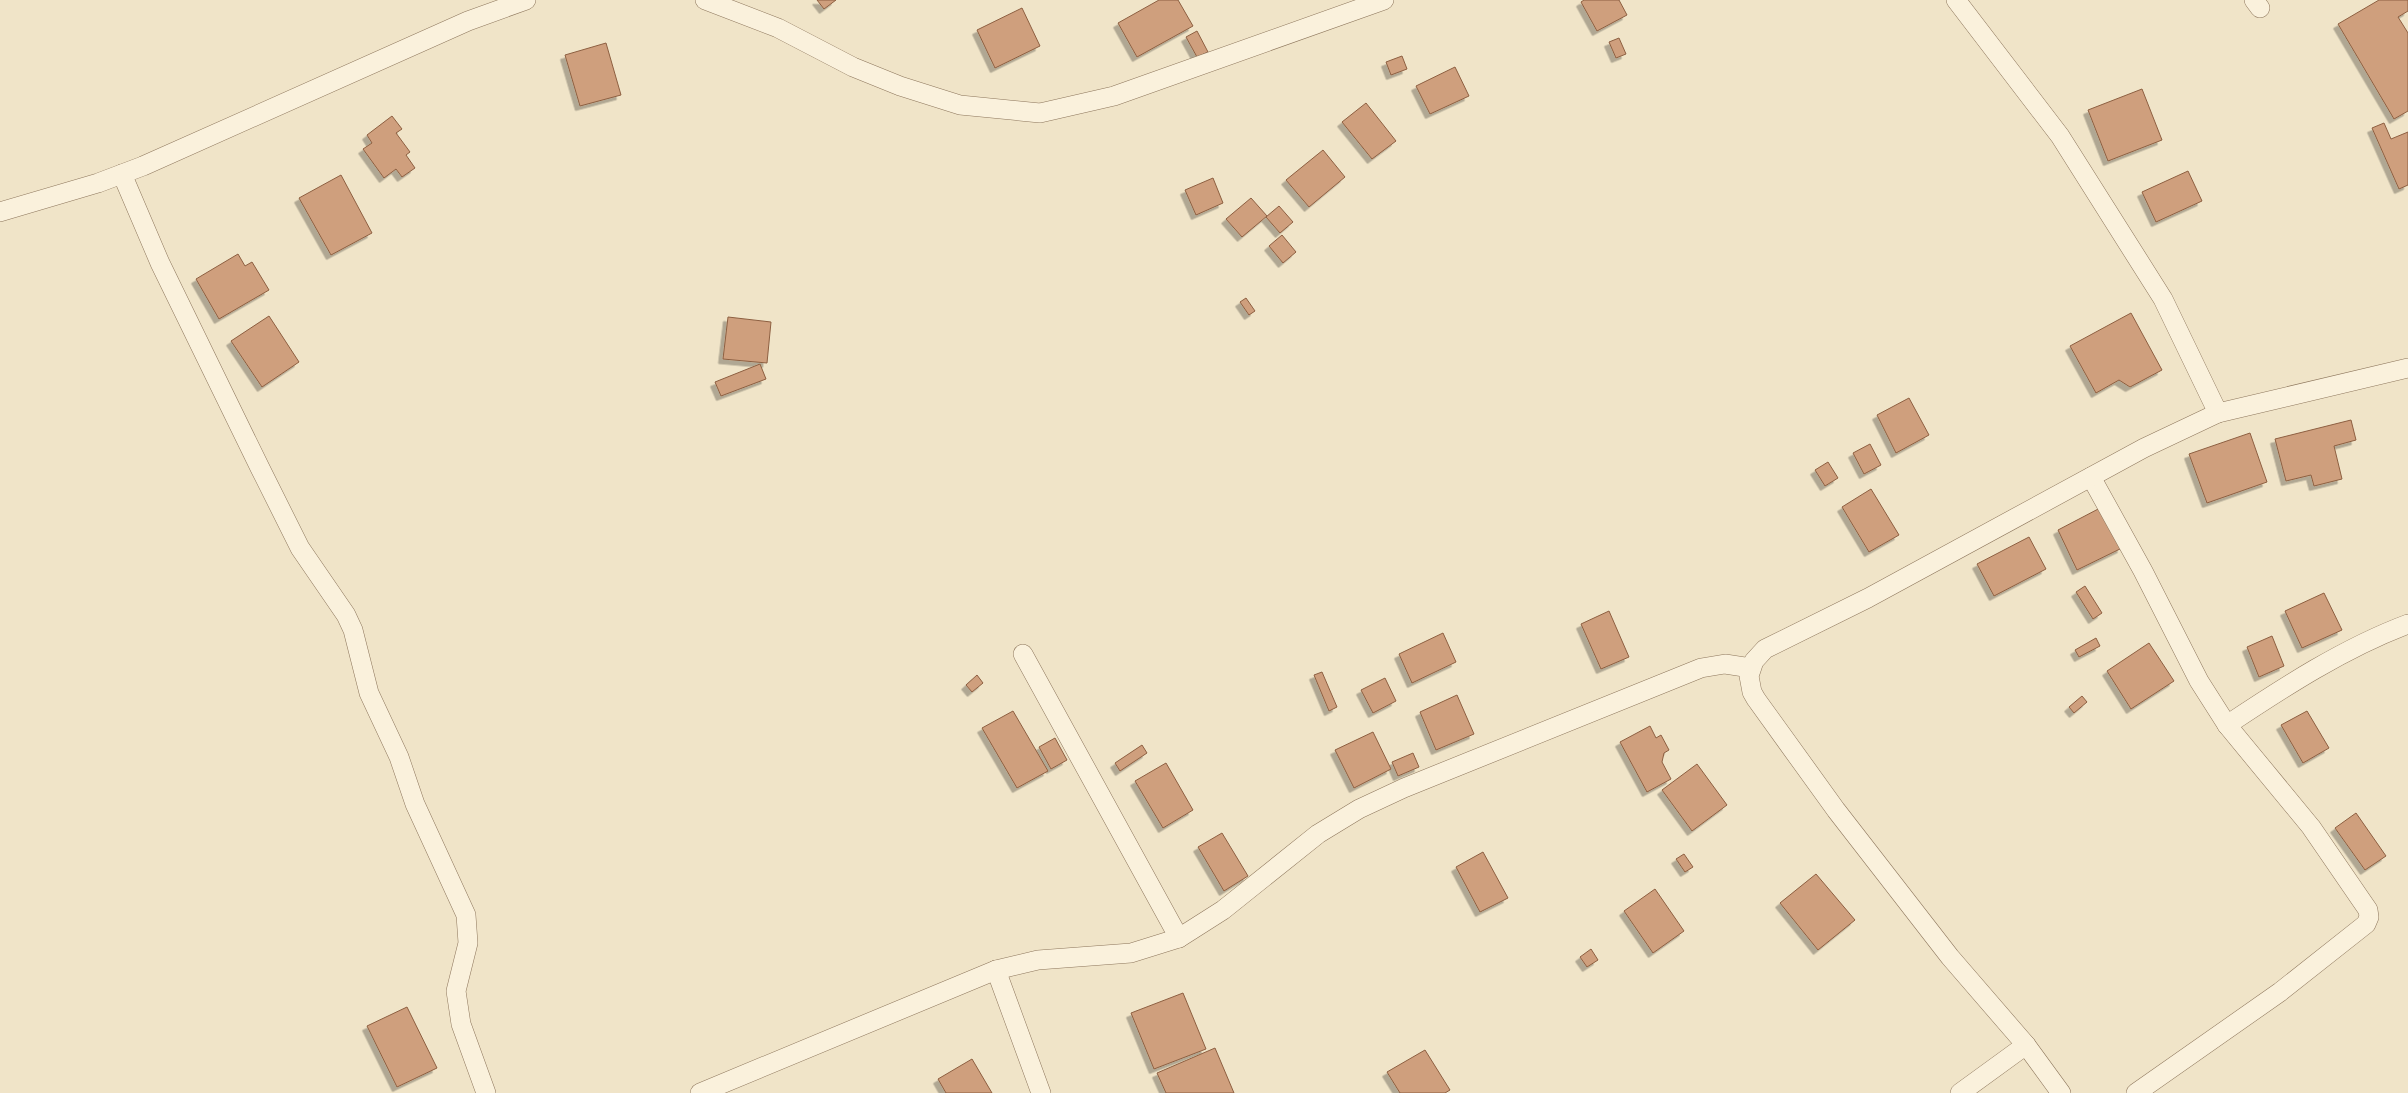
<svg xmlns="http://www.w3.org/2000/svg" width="2408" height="1093" font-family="Spectral,serif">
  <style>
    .building { fill: #cf9f7d; stroke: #8d5f41; filter: url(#shadow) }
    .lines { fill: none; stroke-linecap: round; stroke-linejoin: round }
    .minor-casing { stroke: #8d765c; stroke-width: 20 }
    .minor { stroke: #faf1dc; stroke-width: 19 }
  </style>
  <defs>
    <filter id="shadow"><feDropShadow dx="-4.5" dy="4.5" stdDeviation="0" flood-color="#0004"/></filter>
  </defs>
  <rect width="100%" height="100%" fill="#f0e4c8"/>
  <g class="building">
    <polygon points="817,0 836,0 824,9"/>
    <polygon points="1159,0 1178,0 1193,26 1137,57 1118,23"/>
    <polygon points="1584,0 1619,0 1627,15 1597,31 1581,2"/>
    <polygon points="2379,0 2408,0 2408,11 2398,17 2408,33 2408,111 2394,119 2338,24"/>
    <polygon points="1022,8 1040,46 995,68 977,30"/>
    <polygon points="1197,31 1208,52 1197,57 1186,37"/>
    <polygon points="1619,38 1626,54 1616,58 1609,42"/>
    <polygon points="606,43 621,95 580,106 565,55"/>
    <polygon points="1402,56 1407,69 1391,75 1386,62"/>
    <polygon points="1455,67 1469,96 1430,114 1416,86"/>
    <polygon points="2142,89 2162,140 2108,161 2088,110"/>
    <polygon points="1366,103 1396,141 1372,159 1342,122"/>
    <polygon points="392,116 402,129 396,133 410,152 406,155 415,168 402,177 396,169 384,178 363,149 372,143 367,135"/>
    <polygon points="2384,123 2391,139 2408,132 2408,185 2399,189 2372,128"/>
    <polygon points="1323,150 1345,177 1309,207 1286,180"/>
    <polygon points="2188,171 2202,201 2156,222 2142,192"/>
    <polygon points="341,175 372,233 331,255 299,198"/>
    <polygon points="1213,178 1223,203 1196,215 1185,190"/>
    <polygon points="1251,198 1267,216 1242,237 1226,219"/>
    <polygon points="1279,206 1293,222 1280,233 1266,217"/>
    <polygon points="1282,235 1296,252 1283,263 1269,246"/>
    <polygon points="238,254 245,266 252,262 269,290 219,319 196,279"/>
    <polygon points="1246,298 1255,311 1249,315 1240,302"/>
    <polygon points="2131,313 2162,370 2130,387 2119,380 2096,393 2070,346"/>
    <polygon points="269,316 299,362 262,387 231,341"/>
    <polygon points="728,317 771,322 767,363 723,359"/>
    <polygon points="760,364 766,379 721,396 715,382"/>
    <polygon points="1909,398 1929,435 1896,453 1877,415"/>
    <polygon points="2351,420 2356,440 2334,446 2342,479 2314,486 2311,475 2286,481 2275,439"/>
    <polygon points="2250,433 2267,482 2207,503 2189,454"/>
    <polygon points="1870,444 1881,465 1864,474 1853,453"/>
    <polygon points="1828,462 1838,478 1825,486 1815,470"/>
    <polygon points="1871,489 1899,535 1869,552 1842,507"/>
    <polygon points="2102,507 2122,548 2077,570 2058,530"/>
    <polygon points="2029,537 2046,569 1994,596 1977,564"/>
    <polygon points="2085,586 2102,613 2093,619 2076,592"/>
    <polygon points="2324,593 2342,630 2302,648 2285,611"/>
    <polygon points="1609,611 1629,657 1601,669 1581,624"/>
    <polygon points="1443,633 1456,662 1412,683 1399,654"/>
    <polygon points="2272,636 2284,666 2259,677 2247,647"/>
    <polygon points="2096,638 2100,646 2079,657 2075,650"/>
    <polygon points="2149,643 2174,681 2131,709 2107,671"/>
    <polygon points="1322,672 1337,707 1329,711 1314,675"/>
    <polygon points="977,675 983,683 972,692 966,685"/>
    <polygon points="1385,678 1396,701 1373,713 1361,690"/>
    <polygon points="1457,695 1474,734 1436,750 1420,712"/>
    <polygon points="2082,696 2087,702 2074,713 2069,707"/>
    <polygon points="1013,711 1048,771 1017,788 982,728"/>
    <polygon points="2307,711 2329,748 2303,763 2281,725"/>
    <polygon points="1650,726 1656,738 1661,735 1669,750 1664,753 1662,762 1671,779 1647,792 1620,742"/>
    <polygon points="1373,732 1391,769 1354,788 1335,750"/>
    <polygon points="1055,738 1067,760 1051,769 1039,747"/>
    <polygon points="1142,745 1147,753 1120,771 1115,763"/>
    <polygon points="1413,753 1419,767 1398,776 1392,762"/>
    <polygon points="1166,763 1193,810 1163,828 1135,781"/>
    <polygon points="1697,764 1727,805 1692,831 1662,790"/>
    <polygon points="2356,813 2386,856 2365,870 2335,828"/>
    <polygon points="1222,833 1248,876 1224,891 1198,847"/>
    <polygon points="1483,852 1508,898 1480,912 1456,867"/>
    <polygon points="1684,854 1693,867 1685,872 1676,859"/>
    <polygon points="1816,874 1855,920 1818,950 1780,903"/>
    <polygon points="1655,889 1684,931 1653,953 1624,911"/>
    <polygon points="1591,949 1598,960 1587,967 1580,957"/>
    <polygon points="1183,993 1206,1049 1154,1069 1131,1013"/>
    <polygon points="407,1007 437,1068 397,1087 367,1026"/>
    <polygon points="1215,1048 1234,1093 1166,1093 1157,1073"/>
    <polygon points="1425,1050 1450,1090 1445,1093 1400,1093 1387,1072"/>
    <polygon points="972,1059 992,1093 946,1093 938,1079"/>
  </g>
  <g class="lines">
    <defs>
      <g id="minor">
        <polyline points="705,0 778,28 853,67 900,86 960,105 1040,113 1114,96 1384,0"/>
        <polyline points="1956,0 2060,136 2163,299 2218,413"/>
        <polyline points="2254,0 2260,8"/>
        <polyline points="122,174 160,263 260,468 300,548 346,615 353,630 369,693 399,757 415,804 466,915 468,943 456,991 461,1024 486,1093"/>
        <polyline points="0,212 98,183 143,166 468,21 526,0"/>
        <polyline points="2091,477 2143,571 2199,681 2227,725 2311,827 2368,910 2369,917 2366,924 2280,992 2136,1093"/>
        <polyline points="1023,654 1179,938"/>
        <path d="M2227,725C2284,687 2344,648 2408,624"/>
        <polyline points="996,970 1041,1093"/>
        <polyline points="700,1093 996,970 1038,960 1131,953 1179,938 1223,910 1318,834 1359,809 1404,788 1701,668 1725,664 1751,668"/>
        <polyline points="1960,1093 2026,1045"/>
        <polyline points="2061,1093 2026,1045 1950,957 1836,810 1756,699 1752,692 1749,676 1754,661 1765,649 1868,598 2144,448 2218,413 2408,368"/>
      </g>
    </defs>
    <use href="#minor" class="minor-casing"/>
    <use href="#minor" class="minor"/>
  </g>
</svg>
